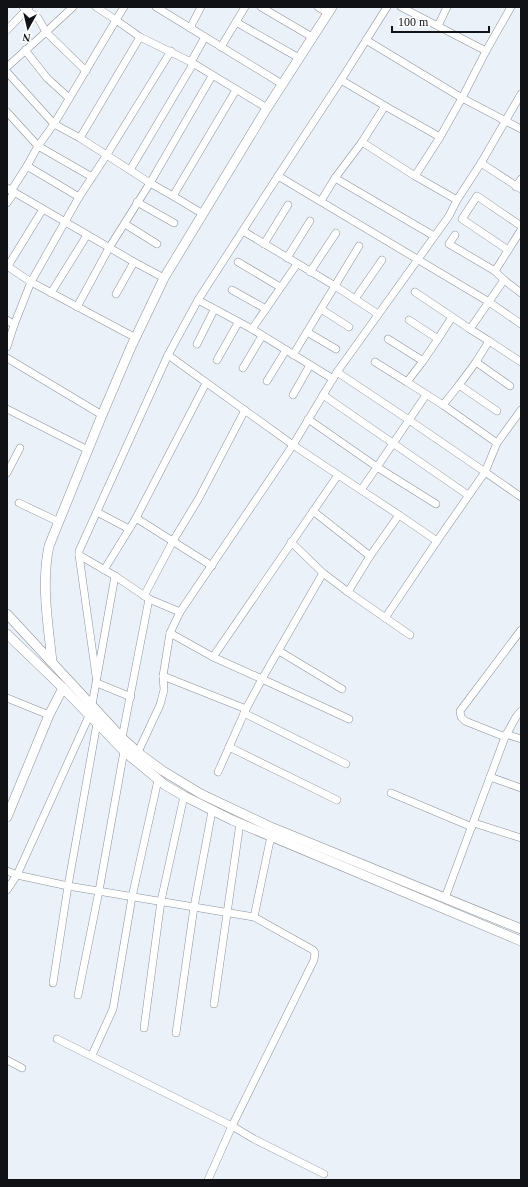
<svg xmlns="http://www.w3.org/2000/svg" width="528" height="1187" font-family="'Times New Roman',serif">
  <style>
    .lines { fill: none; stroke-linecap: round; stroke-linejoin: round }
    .minor-casing { stroke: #8b9198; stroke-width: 8 }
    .tertiary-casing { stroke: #8b9198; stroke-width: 10 }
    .minor { stroke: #fff; stroke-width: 7 }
    .tertiary { stroke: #fff; stroke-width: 9 }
  </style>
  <rect width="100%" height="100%" fill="#eaf1f9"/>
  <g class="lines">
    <defs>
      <g id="minor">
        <polyline points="23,7 26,10 38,18 46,32 73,7"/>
        <polyline points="124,7 116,20 140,37 191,62 267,108"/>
        <polyline points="156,7 282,84"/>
        <polyline points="261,7 312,37"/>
        <polyline points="318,7 328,13"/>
        <polyline points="401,7 486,51 511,7"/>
        <polyline points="236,22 299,58"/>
        <polyline points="438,26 447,7"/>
        <polyline points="190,28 201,7"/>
        <polyline points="7,30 29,7"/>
        <polyline points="366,40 462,98 440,137"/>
        <polyline points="221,47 245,7"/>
        <polyline points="25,50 47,78 69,98"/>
        <polyline points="486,51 462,98 521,129"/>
        <polyline points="191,62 205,37"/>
        <polyline points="7,67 46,32 86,71"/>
        <polyline points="7,72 54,124 80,138 150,183 173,196 203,214"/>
        <polyline points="341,80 385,106 362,142 415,176 457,200"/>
        <polyline points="385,106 440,137 415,176"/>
        <polyline points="7,112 38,146 92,177"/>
        <polyline points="80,138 140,37"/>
        <polyline points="481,163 521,189"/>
        <polyline points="27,166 38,146 54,124 116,20 96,7"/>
        <polyline points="130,170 193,64"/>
        <polyline points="278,176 341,80 387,7"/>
        <polyline points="335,178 362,142"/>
        <polyline points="516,187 521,179"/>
        <polyline points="7,188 134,262 164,278"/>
        <polyline points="11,191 27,166 79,197"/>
        <polyline points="173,196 236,90"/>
        <polyline points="321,201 335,178 434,236"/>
        <polyline points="137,202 174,223"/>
        <polyline points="7,203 14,193"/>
        <polyline points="125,224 157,244"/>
        <polyline points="521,230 495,271 504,280 521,293"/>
        <polyline points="243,231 335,286 378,314"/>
        <polyline points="455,235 449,244 495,271"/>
        <polyline points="264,244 288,205"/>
        <polyline points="508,250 462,219 477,196 521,226"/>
        <polyline points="287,258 310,221"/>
        <polyline points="238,262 280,287"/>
        <polyline points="7,266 31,282 79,197 106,156 171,51"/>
        <polyline points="8,266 43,209"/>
        <polyline points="310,272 336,233"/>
        <polyline points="232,290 266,309"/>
        <polyline points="415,292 470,329"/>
        <polyline points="51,293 87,235"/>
        <polyline points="116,294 134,262"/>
        <polyline points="355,299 382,260"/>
        <polyline points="198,300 252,329 333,379"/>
        <polyline points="77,307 109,248 150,183 212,76"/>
        <polyline points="321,309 349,327"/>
        <polyline points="7,320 14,325"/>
        <polyline points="409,320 438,339 452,317"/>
        <polyline points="252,329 297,264"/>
        <polyline points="307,332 336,349"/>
        <polyline points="388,339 423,361 438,339"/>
        <polyline points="489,341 470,329 504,280"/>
        <polyline points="197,344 214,310"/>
        <polyline points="7,347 14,325 31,282 136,338"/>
        <polyline points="168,355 293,445 361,490"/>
        <polyline points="293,355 359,246"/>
        <polyline points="7,358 102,415"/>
        <polyline points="217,360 238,323"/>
        <polyline points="375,362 407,382 423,361"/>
        <polyline points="476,362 489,341 521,362"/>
        <polyline points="243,368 262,336"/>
        <polyline points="267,381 286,350"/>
        <polyline points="407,382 443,405 497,443"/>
        <polyline points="459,385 476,362 510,386"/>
        <polyline points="293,395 310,365"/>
        <polyline points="323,395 468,495"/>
        <polyline points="426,395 409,420 337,372 449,216 457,200 481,163 521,94"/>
        <polyline points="443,405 459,385 497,411"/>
        <polyline points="7,409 88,450"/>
        <polyline points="308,419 377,467 409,420 485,472 497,443 521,410"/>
        <polyline points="7,473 20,448"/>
        <polyline points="19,503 59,522"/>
        <polyline points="436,504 377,467 361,490 399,515 437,541 485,472 521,497"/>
        <polyline points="313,511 370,556"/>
        <polyline points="97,512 129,529"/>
        <polyline points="136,518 212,566"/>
        <polyline points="79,555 97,683 131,697"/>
        <polyline points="104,570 136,518 206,383"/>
        <polyline points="323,573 348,592 370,556 399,515"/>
        <polyline points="348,592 410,635"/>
        <polyline points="144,596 173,541 199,498 245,410"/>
        <polyline points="180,612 293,445 337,372"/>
        <polyline points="385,618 437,541"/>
        <polyline points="170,633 213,657 262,679 323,573 291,542"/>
        <polyline points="279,651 342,689"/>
        <polyline points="213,657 338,475"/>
        <polyline points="163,676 246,709 262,679 349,719"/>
        <polyline points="7,698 49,715"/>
        <polyline points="92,705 115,576"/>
        <polyline points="244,713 346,764"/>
        <polyline points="506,734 521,739"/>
        <polyline points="505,737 465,721 461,717 460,711 521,630"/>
        <polyline points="122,738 149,599"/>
        <polyline points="229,747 337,800"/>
        <polyline points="138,752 160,705 164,690 163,676 170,633 180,612 149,599 115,576 79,555 79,551 168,355 198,300 278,176 489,302 521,324"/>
        <polyline points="218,772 246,709"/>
        <polyline points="490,777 521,788"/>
        <polyline points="391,793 472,827"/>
        <polyline points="474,823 521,838"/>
        <polyline points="7,871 17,875 68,886 254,917 313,950 315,953 314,960 232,1126 208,1180"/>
        <polyline points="7,890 17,875 89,716"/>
        <polyline points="445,898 505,737 516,717 521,711"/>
        <polyline points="254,917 271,836"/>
        <polyline points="53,983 68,886 97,723"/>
        <polyline points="78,995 99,891 124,751"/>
        <polyline points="214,1004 240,823"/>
        <polyline points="144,1028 161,901 184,796"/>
        <polyline points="176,1033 194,907 212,811"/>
        <polyline points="57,1039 232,1126 254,1139 324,1174"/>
        <polyline points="92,1055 113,1009 132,897 158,780"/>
        <polyline points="7,1060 22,1068"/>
      </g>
      <g id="tertiary">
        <polyline points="7,614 122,738 141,755 163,771 201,794 273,828 521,929"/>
        <polyline points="7,634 63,688 126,753 165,785 184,796 232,820 521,941"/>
        <path d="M52,662C48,623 41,584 49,546L102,415L131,347L164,278L267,108L332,7"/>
        <polyline points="7,817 49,715 63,688"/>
      </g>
    </defs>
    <use href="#minor" class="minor-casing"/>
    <use href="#tertiary" class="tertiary-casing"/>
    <use href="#minor" class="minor"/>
    <use href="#tertiary" class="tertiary"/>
  </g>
  <rect width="528" height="1187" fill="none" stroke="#101215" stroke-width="16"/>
  <g transform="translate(28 28) rotate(188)" stroke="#fefefe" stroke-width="3" paint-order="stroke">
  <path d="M0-3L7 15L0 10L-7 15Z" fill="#101215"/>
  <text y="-6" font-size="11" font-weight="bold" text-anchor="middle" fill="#101215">N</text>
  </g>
  <path d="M392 26v6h97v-6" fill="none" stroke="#101215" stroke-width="2"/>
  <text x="398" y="26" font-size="12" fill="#101215" stroke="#fefefe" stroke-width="3" paint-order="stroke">100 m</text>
</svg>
